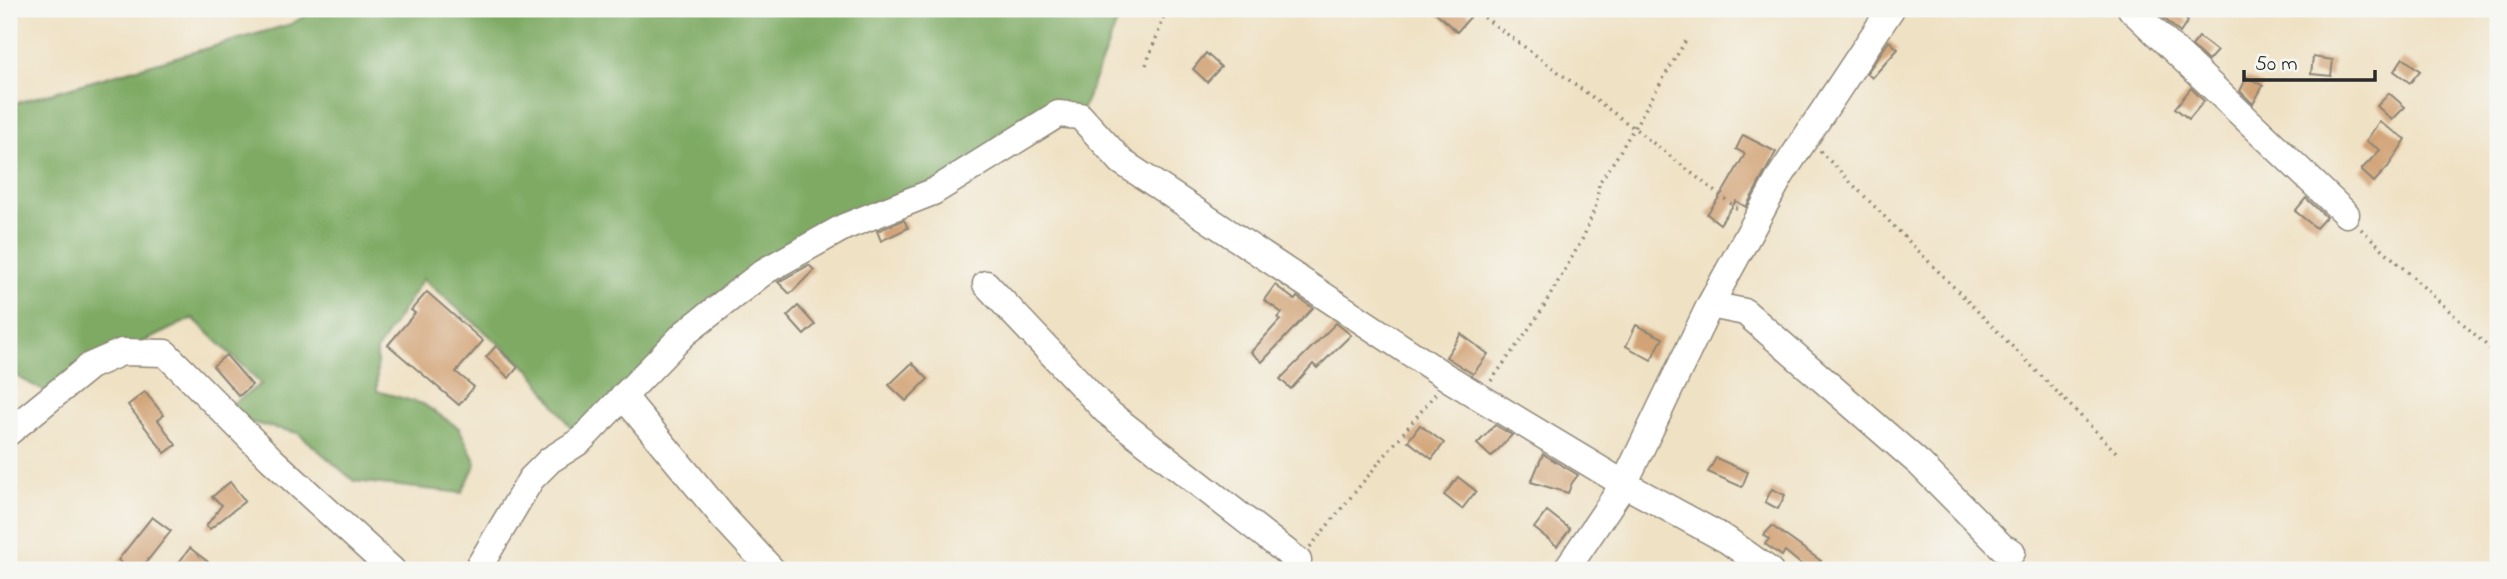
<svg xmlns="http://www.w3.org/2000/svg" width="2507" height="579" font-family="'Indie Flower',sans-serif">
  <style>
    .forest { fill: #7eaa63; stroke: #546a47; stroke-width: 2 }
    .building { fill: #d2a376 }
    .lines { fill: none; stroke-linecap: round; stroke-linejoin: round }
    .minor-casing { stroke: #8d8677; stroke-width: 29 }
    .path { stroke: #8d8677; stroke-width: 3.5; stroke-dasharray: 2 5; stroke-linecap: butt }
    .minor { stroke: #fff; stroke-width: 26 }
  </style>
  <rect width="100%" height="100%" fill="#f6f6f2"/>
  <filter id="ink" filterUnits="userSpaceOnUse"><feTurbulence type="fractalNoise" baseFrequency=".0143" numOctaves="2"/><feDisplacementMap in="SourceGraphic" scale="14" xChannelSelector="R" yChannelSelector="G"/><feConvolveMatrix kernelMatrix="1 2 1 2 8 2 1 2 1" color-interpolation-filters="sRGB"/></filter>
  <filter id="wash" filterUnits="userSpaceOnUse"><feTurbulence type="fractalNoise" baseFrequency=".00686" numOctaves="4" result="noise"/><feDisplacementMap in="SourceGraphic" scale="28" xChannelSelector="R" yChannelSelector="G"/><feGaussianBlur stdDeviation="1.57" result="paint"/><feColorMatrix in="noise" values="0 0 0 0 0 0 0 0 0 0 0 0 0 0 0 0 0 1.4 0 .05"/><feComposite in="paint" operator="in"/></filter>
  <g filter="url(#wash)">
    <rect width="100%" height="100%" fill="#efe1c3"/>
    <polygon class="forest" points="317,9 1115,9 1119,17 1080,116 765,271 580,441 531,371 423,279 377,350 377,391 423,404 459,428 476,463 462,493 354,481 298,433 244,421 222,411 261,384 193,318 122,352 53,396 9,372 9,105 291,24"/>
    <g id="blocks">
      <g class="building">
        <polygon points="1432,9 1463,9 1471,16 1457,32"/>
        <polygon points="2154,9 2172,9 2188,21 2180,33"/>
        <polygon points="2199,37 2217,51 2208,61 2192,46"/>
        <polygon points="1889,41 1898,49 1872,78 1867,73"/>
        <polygon points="1206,53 1221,67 1207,82 1193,69"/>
        <polygon points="2313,57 2333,60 2331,76 2311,74"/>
        <polygon points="2403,58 2420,71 2410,83 2394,71"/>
        <polygon points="2247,77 2263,86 2253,104 2240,91"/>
        <polygon points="2191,88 2204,101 2189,119 2175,108"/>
        <polygon points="2389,93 2405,107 2392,120 2377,106"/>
        <polygon points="2379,122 2406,139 2388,167 2374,182 2361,170 2380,150 2366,141"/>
        <polygon points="1743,135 1776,152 1746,207 1736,201 1720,224 1707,214 1723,192 1745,154 1736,149"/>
        <polygon points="2306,198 2326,217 2316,228 2295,211"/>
        <polygon points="904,220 908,228 881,241 877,231"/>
        <polygon points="809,265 814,270 790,294 778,282"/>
        <polygon points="1275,285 1295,300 1297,297 1313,308 1262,362 1251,352 1280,320 1278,318 1282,313 1264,300"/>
        <polygon points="427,292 483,341 456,372 474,387 459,405 388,345 415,313 411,310"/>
        <polygon points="798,306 815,325 804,335 787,316"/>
        <polygon points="1336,323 1351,335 1317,368 1313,364 1291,389 1280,379"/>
        <polygon points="1636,325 1663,338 1651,360 1626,346"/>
        <polygon points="1461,334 1488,354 1473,374 1446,357"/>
        <polygon points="496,346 518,367 509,378 486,357"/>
        <polygon points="226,355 252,385 239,396 213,366"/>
        <polygon points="912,363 928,379 906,401 889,385"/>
        <polygon points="145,392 164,415 158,420 176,445 165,453 128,405"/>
        <polygon points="1420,425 1444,443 1432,459 1408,441"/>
        <polygon points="1495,425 1512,435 1491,457 1477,444"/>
        <polygon points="1543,454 1578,475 1572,483 1568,493 1531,482"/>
        <polygon points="1716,458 1748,472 1742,487 1708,472"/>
        <polygon points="1458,477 1476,491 1462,509 1444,495"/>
        <polygon points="230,482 245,501 210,529 206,526 222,505 212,497"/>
        <polygon points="1772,489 1785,495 1778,509 1765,502"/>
        <polygon points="1547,511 1570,529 1557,546 1534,528"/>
        <polygon points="152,517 171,531 140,570 130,570 118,560"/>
        <polygon points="1772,526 1821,561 1813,570 1808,570 1785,551 1782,556 1765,544 1769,539 1764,535"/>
        <polygon points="190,548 208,562 201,570 173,570"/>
      </g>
    </g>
  </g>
  <g filter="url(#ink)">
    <use href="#blocks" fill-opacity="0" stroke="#8d8677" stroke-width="2"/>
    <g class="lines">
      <defs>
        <g id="minor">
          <polyline points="2131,9 2346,214"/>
          <polyline points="986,284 1106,411 1298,561"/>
          <polyline points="1710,305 1745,312 1920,464 2002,547 2012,552"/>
          <polyline points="623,396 724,518 772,570"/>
          <polyline points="9,432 90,366 122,352 165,353 272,460 392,570"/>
          <polyline points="477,570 531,479 550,460 580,441 685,333 765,271 844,227 933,192 1058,114 1080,116 1122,162 1448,378 1624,484 1727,540 1769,570"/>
          <polyline points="1566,570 1624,484 1710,305 1781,175 1891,9"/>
        </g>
      </defs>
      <use href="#minor" class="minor-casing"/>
      <g class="path">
        <polyline points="1473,9 1634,128 1739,210"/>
        <polyline points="1146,65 1167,9"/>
        <polyline points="1820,151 2118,454"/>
        <polyline points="2361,229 2498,356"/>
        <polyline points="1491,381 1540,313 1583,238 1597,203 1599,183 1618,155 1686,40"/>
        <polyline points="1310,547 1436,393"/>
      </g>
      <use href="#minor" class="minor"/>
    </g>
  </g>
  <rect width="2507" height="579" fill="none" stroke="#f6f6f2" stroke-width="35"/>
  <path d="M2244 70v10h131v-10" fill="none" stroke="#2b2b2b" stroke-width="3.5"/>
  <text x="2255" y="70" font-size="21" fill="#2b2b2b" stroke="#f6f6f2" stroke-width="5" paint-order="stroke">50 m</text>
</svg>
